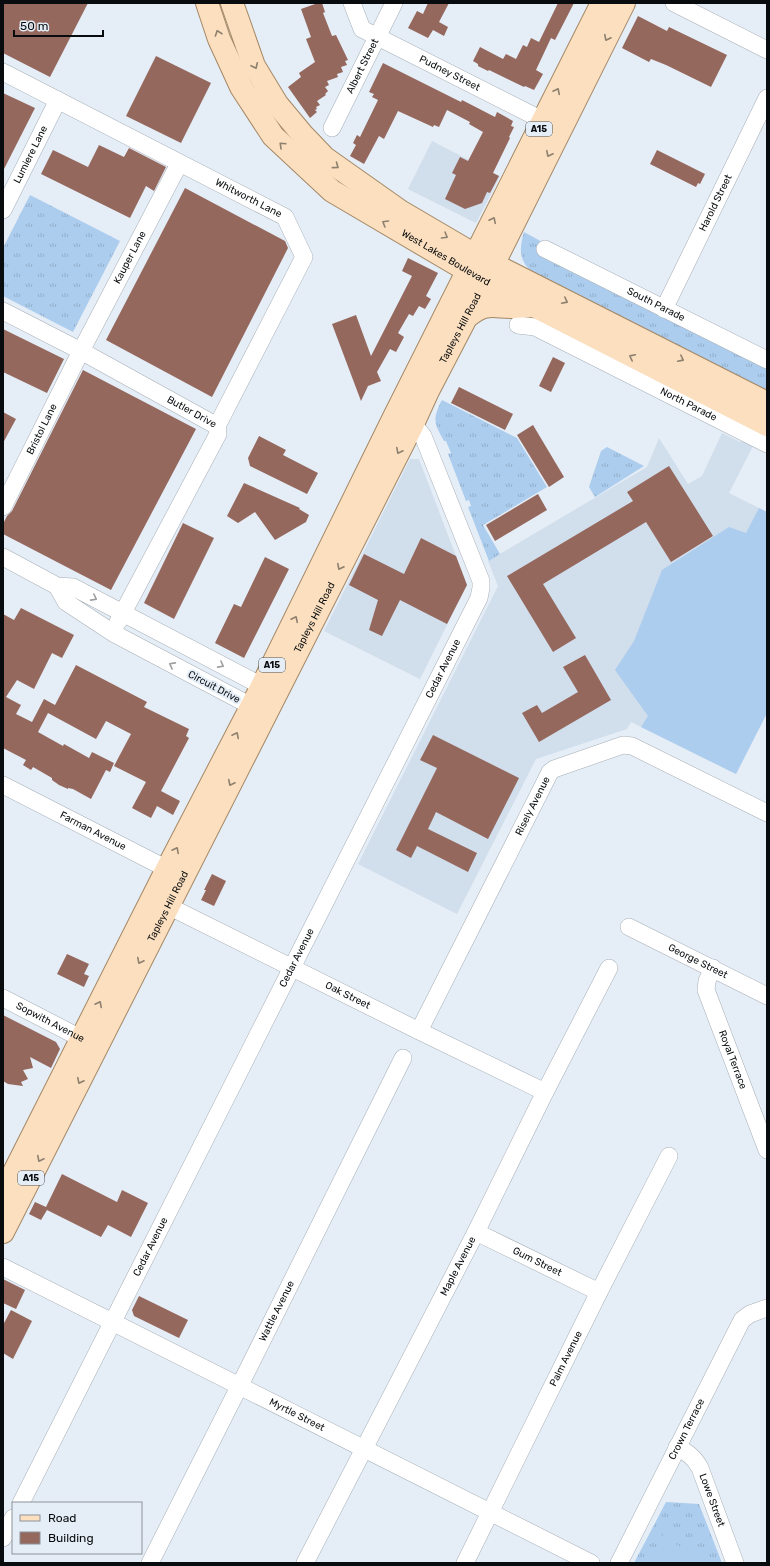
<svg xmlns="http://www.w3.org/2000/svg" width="770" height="1566" font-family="Rubik,sans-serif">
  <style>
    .built { fill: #d1deec }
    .grass { fill: url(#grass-tufts) }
    .garden { fill: #accdee }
    .building { fill: #95685e }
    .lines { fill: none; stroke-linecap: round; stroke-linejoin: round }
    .minor-casing { stroke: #a7afb7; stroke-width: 18 }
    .major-casing { stroke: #a48865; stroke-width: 24 }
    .minor { stroke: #fff; stroke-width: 17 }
    .major { stroke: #fbdfbf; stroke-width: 22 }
    .oneway { stroke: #8e806f }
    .oneway2 { stroke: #9d9e9f }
    .labels { text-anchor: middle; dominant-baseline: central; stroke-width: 4; stroke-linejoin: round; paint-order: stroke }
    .shield { fill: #e5edf6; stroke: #4b5054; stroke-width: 1 }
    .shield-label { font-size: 9px; font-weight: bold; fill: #090c0e }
    .street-label { font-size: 10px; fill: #090c0e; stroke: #e5edf6 }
  </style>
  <defs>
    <pattern id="grass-tufts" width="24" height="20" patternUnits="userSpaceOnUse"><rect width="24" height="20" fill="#accdee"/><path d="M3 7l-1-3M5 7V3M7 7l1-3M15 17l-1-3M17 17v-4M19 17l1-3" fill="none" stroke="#93afcb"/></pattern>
  </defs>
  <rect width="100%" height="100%" fill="#e5edf6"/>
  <g class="built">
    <polygon points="432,141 500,176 476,223 408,189"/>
    <polygon points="722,433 740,442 743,441 753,446 729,493 767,512 767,713 736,774 631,722 627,729 536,759 457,914 358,864 498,586 488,561 647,467 659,438 688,484 702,476"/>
    <polygon points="410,459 419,459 467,585 420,679 324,631"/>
  </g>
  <g class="grass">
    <polygon points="30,195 120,241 73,332 3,296 3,248"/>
    <path d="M524,232L544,243L628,298L767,369V394L536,276C520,262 518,253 524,232Z"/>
    <path d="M442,400L517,438L547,487L483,525L500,554L489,561L468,507L471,506L469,500L466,501L448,454L451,453L446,441H444C434,423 432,419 442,400Z"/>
    <polygon points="607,447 644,466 595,497 589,487 601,451"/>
    <polygon points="666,1502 699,1504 722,1563 634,1563"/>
  </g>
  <g class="garden">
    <polygon points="759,508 767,512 767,713 736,774 641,727 648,716 615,670 634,641 662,570 729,527 746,533"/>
    <polygon points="668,1525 681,1531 675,1544 712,1563 649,1563"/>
  </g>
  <g class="building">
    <polygon points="3,3 88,3 50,77 3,53"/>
    <polygon points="318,3 322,3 325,12 323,13 332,36 336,35 348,60 345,61 347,65 341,67 343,72 337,74 338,77 327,81 329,85 325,87 328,91 325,94 326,95 317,101 320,105 316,107 317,109 315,110 317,112 310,118 288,87 301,77 299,73 315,62 306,39 311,37 301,9"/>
    <polygon points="428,3 449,3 439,22 448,27 444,36 433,30 428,38 408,28 417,11 423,14"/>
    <polygon points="558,3 574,3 555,40 551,38 536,70 543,74 534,90 525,86 524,87 489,70 488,71 478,66 478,64 473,61 480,47 503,59 506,54 516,59 523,45 527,47 531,38 539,42"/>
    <polygon points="638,16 667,31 669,27 727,55 711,87 666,65 651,59 649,62 622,48"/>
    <polygon points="156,56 211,83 181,143 126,116"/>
    <polygon points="383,63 461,102 462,100 495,117 497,112 513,121 511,126 514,127 509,137 510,138 493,173 499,176 490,193 487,192 482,203 465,209 445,199 456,175 452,173 460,157 468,161 483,132 469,124 470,122 447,110 439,127 434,125 433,127 398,111 384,139 379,136 364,164 350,156 356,145 353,143 357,135 360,137 378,100 372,97 374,94 369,92"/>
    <polygon points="3,93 35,108 3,171"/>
    <polygon points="99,145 124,157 129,148 166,167 154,191 146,186 130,218 41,174 53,150 88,167"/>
    <polygon points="657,150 705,174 700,184 698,183 696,187 650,164"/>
    <polygon points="185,188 285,241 288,248 212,397 106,340"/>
    <polygon points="408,258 438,273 426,296 431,299 425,309 419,306 413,316 409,314 398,333 404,337 396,352 390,349 377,372 381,381 368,386 361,401 332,324 356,315 371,356 412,276 402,271"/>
    <polygon points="3,329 64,359 47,393 3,372"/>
    <polygon points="553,357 565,363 551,392 539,386"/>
    <polygon points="83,370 196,429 111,590 3,534 3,524 7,516 12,511"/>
    <polygon points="459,387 513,414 505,430 451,403"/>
    <polygon points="3,412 16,419 3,443"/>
    <polygon points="533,425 564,477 549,487 517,435"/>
    <polygon points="259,436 286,450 283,455 318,473 307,494 250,466 248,458"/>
    <polygon points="669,466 713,536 671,562 646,522 543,584 576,638 553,652 507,576 633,501 627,492"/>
    <polygon points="244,483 300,508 299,509 309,515 306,522 275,540 255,512 238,523 227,516"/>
    <polygon points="538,494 547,510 495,541 486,525"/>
    <polygon points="183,523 214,538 174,619 144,603"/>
    <polygon points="421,538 456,556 467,585 447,624 400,600 382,636 369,630 378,600 349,585 364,554 404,574"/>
    <polygon points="265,557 289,569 244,658 215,643 234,604 241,607"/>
    <polygon points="21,608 74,635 62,658 52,653 34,689 17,680 6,697 21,705 16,714 32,722 44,699 55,705 76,665 147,702 144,707 189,729 186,736 189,738 161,791 180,801 173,815 157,806 151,818 132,808 146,782 114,766 131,734 106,721 96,739 48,713 38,732 63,746 64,744 89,758 92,752 114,763 110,772 106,770 91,799 73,789 68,788 68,789 59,785 52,780 52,778 33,767 31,770 23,765 26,760 3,748 3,614 14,620"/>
    <polygon points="585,655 611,700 539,742 522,713 537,705 542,713 578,692 563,667"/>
    <polygon points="433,735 519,778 488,839 436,812 428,829 477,853 468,872 417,846 411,858 396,850 437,768 420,760"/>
    <polygon points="212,874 226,881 214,906 201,900 206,890 204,890"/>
    <polygon points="67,954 89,964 84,974 89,976 84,987 57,974"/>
    <polygon points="3,1015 56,1042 60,1049 51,1068 30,1057 33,1068 23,1070 28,1079 21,1082 23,1086 8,1084 3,1081"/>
    <polygon points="62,1174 117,1202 122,1190 148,1203 131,1237 108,1225 101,1237 47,1210 41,1220 29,1214 35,1202 46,1207"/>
    <polygon points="3,1279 25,1290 16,1309 3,1303"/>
    <polygon points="139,1296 188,1320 179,1338 134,1316 132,1310"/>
    <polygon points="11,1310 32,1321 13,1359 3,1353 3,1325"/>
  </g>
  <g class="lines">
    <defs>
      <g id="minor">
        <path id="s1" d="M352,3L362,29L554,126"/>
        <polyline points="674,3 767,50"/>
        <path id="s2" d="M3,72L285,217L304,257L217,426"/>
        <path id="s3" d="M332,128L394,3"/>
        <path id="s4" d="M3,210L58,100"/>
        <path id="s5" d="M545,249L767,360"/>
        <path id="s6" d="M664,309L767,98"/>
        <path id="s7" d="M3,311L81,351L217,426L218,434L118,622"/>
        <path id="s8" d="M518,325L535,327L767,444"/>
        <path id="s9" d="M3,507L81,351L179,164"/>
        <polyline points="3,557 57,586 73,587 262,686 270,704 251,706 113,633 66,602 57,586"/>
        <path id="s10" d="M3,785L177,874"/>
        <path id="s11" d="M158,901L419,1031L545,1092"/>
        <path id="s12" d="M629,927L767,996"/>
        <path id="s13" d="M713,968L707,981L706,990L767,1150"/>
        <path id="s14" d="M3,998L92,1044"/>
        <path id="s15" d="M419,1031L542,788L550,772L554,769L623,745L632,746L767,813"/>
        <path id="s16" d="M476,1232L599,1292"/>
        <path id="s17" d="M3,1267L591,1563"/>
        <path id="s18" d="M677,1447C688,1453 694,1457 700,1468L735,1563"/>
        <path id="s19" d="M21,1503L479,598L481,588V581L423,436L419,431L401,421"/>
        <polyline points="3,1538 13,1518"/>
        <path id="s20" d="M150,1563L246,1373L403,1058"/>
        <path id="s21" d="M305,1563L476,1232L545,1092L609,968"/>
        <path id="s22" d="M465,1563L599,1292L669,1156"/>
        <path id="s23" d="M619,1563L742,1320L750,1314L767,1308"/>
      </g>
      <g id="major">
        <path id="s24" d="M207,3L219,39L241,87L273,136L332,191L485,281L767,425"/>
        <polyline points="232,3 254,66 277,104 302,134 325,158 400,211 475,255 767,403"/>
        <path d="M468,316C485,303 489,306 510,307C517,307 525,306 532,306"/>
        <polyline points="3,1194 167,869 262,686 394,417 602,3"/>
        <path id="s25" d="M3,1232L412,426L428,391L479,293L624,3"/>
      </g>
    </defs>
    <use href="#minor" class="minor-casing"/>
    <use href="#major" class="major-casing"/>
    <use href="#minor" class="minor"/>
    <use href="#major" class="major"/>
  </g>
  <defs><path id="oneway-chevron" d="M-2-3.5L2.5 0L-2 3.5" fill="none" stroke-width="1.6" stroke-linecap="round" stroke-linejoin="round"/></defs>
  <g class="oneway">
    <use href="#oneway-chevron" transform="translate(218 33) rotate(-109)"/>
    <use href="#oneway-chevron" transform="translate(607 38) rotate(117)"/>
    <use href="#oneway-chevron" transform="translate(255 66) rotate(65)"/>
    <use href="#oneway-chevron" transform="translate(557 91) rotate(-63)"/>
    <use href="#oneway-chevron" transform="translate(282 145) rotate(-137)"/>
    <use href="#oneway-chevron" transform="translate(549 154) rotate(116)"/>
    <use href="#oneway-chevron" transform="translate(336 166) rotate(36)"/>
    <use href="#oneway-chevron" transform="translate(493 220) rotate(-64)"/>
    <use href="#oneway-chevron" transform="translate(385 223) rotate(-149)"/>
    <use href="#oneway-chevron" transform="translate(445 236) rotate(30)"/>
    <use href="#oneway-chevron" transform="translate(565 301) rotate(27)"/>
    <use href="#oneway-chevron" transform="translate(632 357) rotate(-153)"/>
    <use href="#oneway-chevron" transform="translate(681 359) rotate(27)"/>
    <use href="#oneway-chevron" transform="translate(399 451) rotate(117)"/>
    <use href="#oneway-chevron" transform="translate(340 567) rotate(117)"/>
    <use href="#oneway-chevron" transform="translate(295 619) rotate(-64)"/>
    <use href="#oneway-chevron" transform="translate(236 735) rotate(-63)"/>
    <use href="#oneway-chevron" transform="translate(231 783) rotate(117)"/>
    <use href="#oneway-chevron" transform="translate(176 850) rotate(-63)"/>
    <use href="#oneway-chevron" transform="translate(140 961) rotate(117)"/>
    <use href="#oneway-chevron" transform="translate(99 1004) rotate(-63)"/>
    <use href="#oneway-chevron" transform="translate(80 1081) rotate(116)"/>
    <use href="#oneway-chevron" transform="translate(40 1159) rotate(117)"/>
  </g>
  <g class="oneway2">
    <use href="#oneway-chevron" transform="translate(94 598) rotate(28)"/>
    <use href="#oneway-chevron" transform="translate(172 665) rotate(-152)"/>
    <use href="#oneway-chevron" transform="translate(221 665) rotate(28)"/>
  </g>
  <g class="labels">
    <g class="shield">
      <rect x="526" y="122" width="26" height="14" rx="3"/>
      <rect x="259" y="658" width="26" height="14" rx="3"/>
      <rect x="18" y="1171" width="26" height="14" rx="3"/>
    </g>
    <g class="shield-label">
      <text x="539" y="129">A15</text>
      <text x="272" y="665">A15</text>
      <text x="31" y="1178">A15</text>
    </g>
    <g class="street-label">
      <text stroke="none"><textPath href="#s3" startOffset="69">Albert Street</textPath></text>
      <text stroke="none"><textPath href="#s1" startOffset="126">Pudney Street</textPath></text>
      <text stroke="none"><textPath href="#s4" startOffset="62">Lumiere Lane</textPath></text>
      <text stroke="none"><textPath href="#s2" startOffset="276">Whitworth Lane</textPath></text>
      <text stroke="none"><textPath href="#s6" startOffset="118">Harold Street</textPath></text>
      <text stroke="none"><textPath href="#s9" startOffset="280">Kauper Lane</textPath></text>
      <text stroke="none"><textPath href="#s24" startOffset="362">West Lakes Boulevard</textPath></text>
      <text stroke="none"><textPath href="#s5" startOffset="124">South Parade</textPath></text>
      <text stroke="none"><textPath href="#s25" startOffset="1013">Tapleys Hill Road</textPath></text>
      <text stroke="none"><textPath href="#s8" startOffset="189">North Parade</textPath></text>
      <text stroke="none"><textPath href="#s7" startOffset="214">Butler Drive</textPath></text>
      <text stroke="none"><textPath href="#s9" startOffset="87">Bristol Lane</textPath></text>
      <text stroke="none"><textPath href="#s25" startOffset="689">Tapleys Hill Road</textPath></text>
      <text stroke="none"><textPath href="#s19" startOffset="935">Cedar Avenue</textPath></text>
      <text transform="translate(214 687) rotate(28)">Circuit Drive</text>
      <text stroke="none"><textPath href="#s15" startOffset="252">Risely Avenue</textPath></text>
      <text stroke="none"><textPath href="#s10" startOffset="101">Farman Avenue</textPath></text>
      <text stroke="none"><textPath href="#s25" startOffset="365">Tapleys Hill Road</textPath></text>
      <text stroke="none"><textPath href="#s19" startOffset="611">Cedar Avenue</textPath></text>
      <text stroke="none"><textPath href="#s12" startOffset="77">George Street</textPath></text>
      <text stroke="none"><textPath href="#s11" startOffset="212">Oak Street</textPath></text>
      <text stroke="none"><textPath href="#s14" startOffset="53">Sopwith Avenue</textPath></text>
      <text stroke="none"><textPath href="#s13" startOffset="98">Royal Terrace</textPath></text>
      <text stroke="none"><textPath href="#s19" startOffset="287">Cedar Avenue</textPath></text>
      <text stroke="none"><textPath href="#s16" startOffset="68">Gum Street</textPath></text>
      <text stroke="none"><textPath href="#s21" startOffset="334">Maple Avenue</textPath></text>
      <text stroke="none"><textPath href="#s20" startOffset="282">Wattle Avenue</textPath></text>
      <text stroke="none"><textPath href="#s22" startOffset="228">Palm Avenue</textPath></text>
      <text stroke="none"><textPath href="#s17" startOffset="329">Myrtle Street</textPath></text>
      <text stroke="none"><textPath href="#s23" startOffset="150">Crown Terrace</textPath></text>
      <text stroke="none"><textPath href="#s18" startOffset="66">Lowe Street</textPath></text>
    </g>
  </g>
  <rect width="770" height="1566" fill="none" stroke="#090c0e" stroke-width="8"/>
  <rect x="12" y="1502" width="130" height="52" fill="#e5edf6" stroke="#8d9399"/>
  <rect x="20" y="1515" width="20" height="6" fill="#fbdfbf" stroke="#8d9399"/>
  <text x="48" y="1522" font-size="12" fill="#090c0e">Road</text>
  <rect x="20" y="1532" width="20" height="12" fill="#95685e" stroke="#8d9399"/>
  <text x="48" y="1542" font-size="12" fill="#090c0e">Building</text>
  <path d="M14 30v6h89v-6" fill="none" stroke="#090c0e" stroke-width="2"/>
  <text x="20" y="30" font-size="12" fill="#090c0e" stroke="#e5edf6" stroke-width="3" paint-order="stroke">50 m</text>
</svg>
